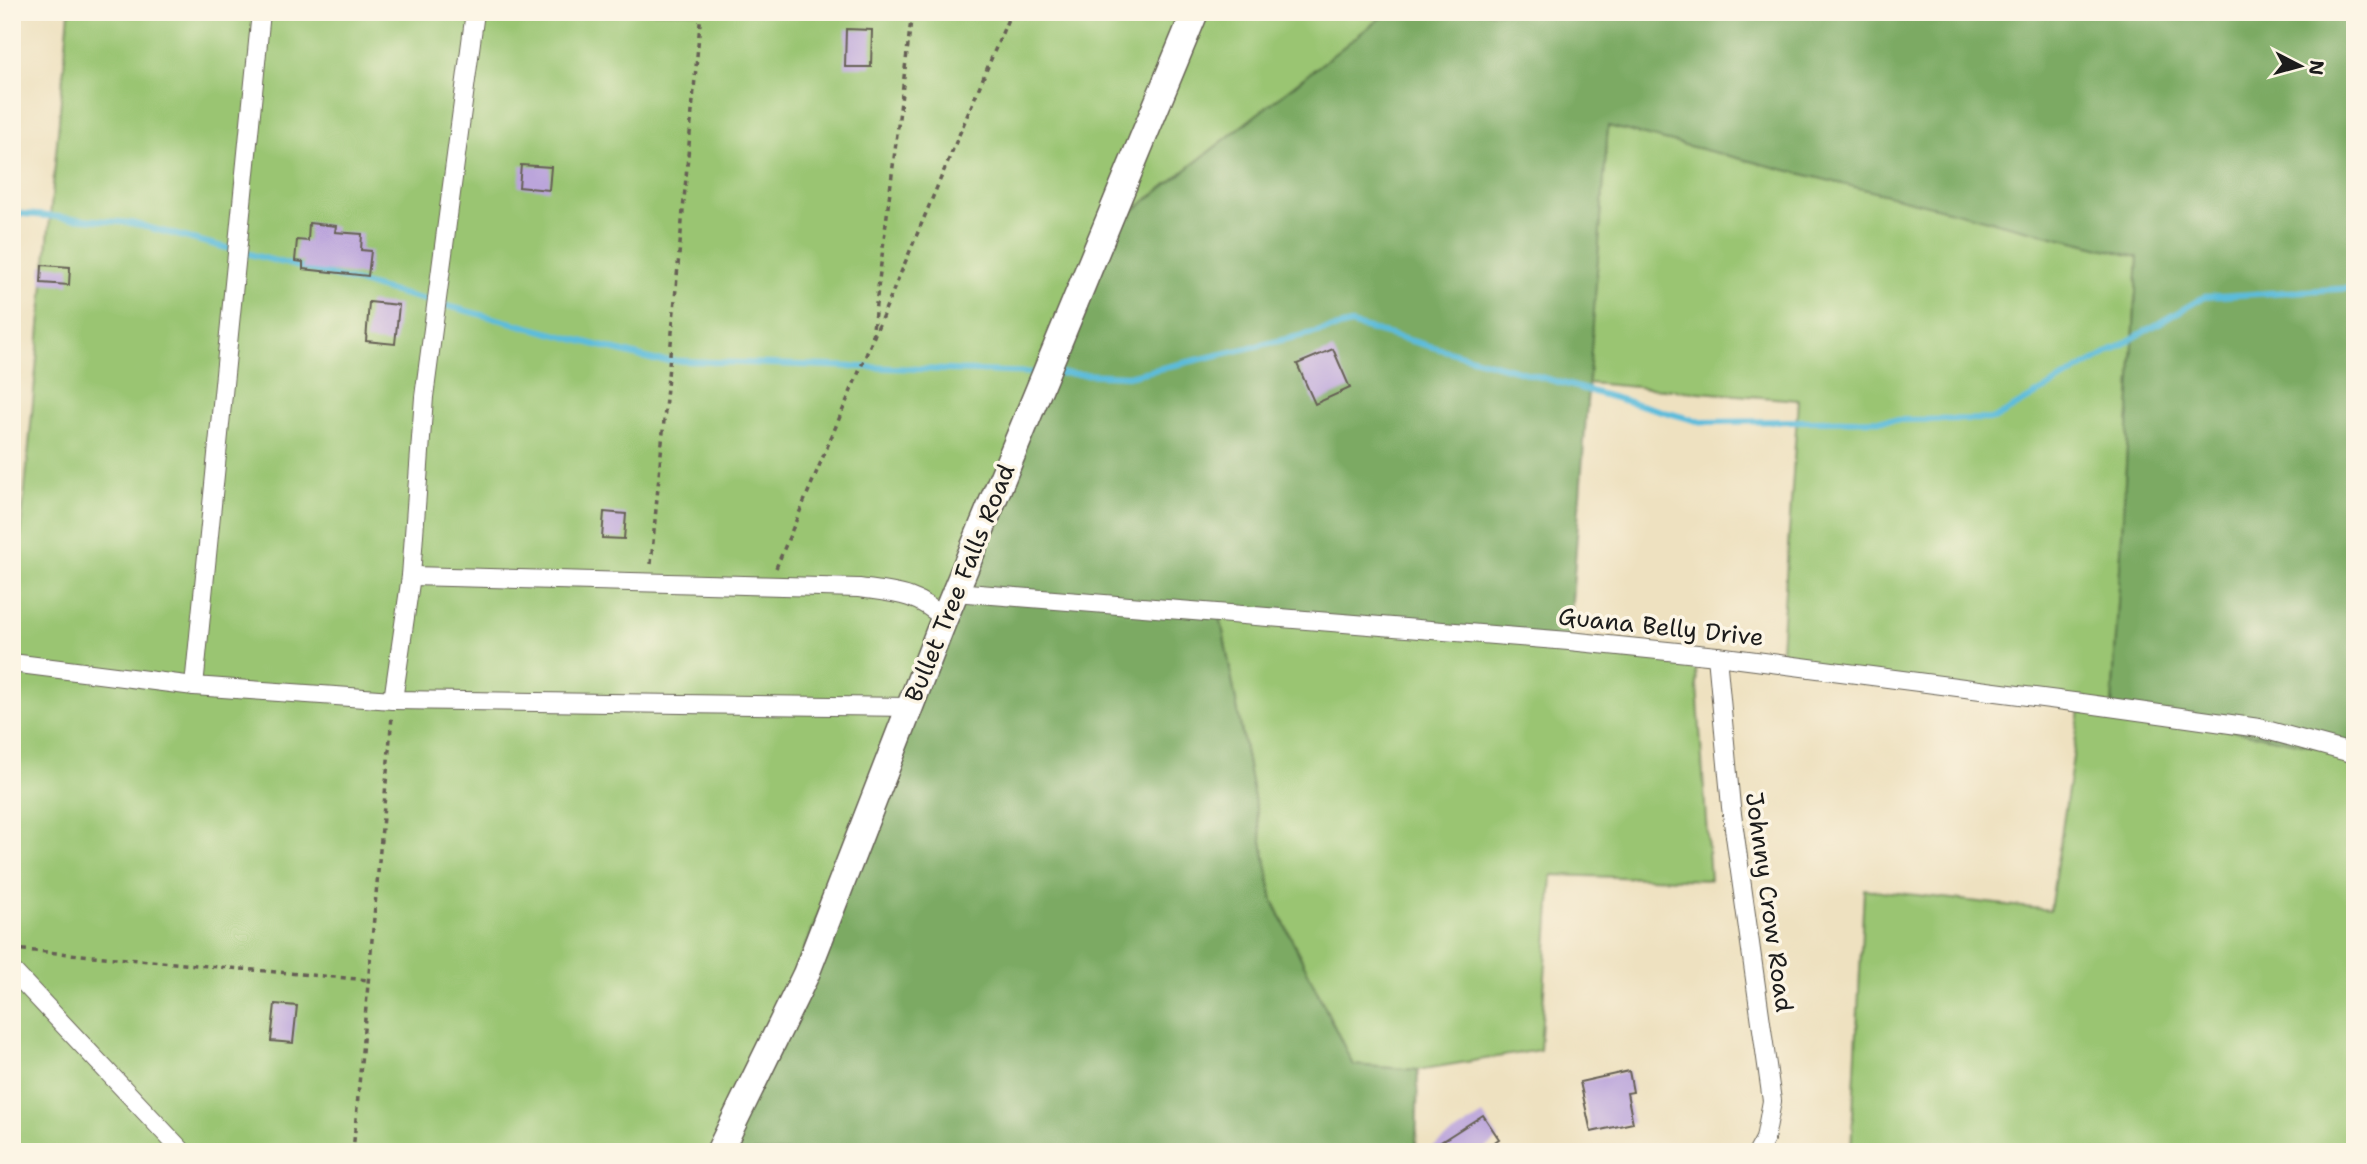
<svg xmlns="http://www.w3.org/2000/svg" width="2367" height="1164" font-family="'Shantell Sans',sans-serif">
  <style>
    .green { fill: #9ac572; stroke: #5b7047; stroke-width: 2 }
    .forest { fill: #7baa64; stroke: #4c6340; stroke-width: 2 }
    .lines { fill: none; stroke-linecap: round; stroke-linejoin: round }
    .stream { stroke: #5cbcdb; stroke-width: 6 }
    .building { fill: #bba5db }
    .minor-casing { stroke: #666155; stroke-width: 20 }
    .secondary-casing { stroke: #666155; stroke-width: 29 }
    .path { stroke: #666155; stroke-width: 3.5; stroke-dasharray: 5 5; stroke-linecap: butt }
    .minor { stroke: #fff; stroke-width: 18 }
    .secondary { stroke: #fff; stroke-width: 26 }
    .labels { text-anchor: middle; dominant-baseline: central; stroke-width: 7; stroke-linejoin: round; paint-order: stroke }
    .street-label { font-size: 24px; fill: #1c1c1c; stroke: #fcf5e5 }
  </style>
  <rect width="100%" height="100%" fill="#fcf5e5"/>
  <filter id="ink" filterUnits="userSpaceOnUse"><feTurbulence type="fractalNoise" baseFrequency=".0143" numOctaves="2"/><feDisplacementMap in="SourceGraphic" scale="14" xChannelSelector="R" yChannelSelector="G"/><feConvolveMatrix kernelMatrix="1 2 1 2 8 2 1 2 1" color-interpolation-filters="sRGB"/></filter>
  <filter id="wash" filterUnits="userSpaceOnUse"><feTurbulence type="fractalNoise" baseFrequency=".00686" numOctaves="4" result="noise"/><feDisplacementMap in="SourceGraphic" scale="28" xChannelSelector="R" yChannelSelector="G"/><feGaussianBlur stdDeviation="1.57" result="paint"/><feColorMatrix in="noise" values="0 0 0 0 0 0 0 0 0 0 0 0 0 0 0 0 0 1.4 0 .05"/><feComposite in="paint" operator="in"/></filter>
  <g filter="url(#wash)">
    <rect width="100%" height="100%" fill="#eee1c0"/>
    <g class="green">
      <polygon points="69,12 1388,12 1105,233 719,1152 12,1152 12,630"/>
      <polygon points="1608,126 2138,257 2112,707 2355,754 2355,1152 1851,1152 1864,889 2050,910 2081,703 1780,664 1798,400 1588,383"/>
      <polygon points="1220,615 1695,654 1710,880 1552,875 1540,1050 1418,1070 1353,1065 1273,900"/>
    </g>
    <polygon class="forest" points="1388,12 2355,12 2355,754 2112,707 2138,257 1608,126 1569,641 1220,615 1273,901 1353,1065 1418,1070 1416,1152 719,1152 1105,233"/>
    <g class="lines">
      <g class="stream">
        <polyline points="12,213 131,223 654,360 1038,373"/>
        <polyline points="1053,373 1128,376 1351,324 1701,422 1994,419 2204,297 2355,288"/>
      </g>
    </g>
    <g id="blocks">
      <g class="building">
        <polygon points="846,29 872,30 871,67 845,67"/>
        <polygon points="521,165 551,167 549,190 519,187"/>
        <polygon points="309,223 336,226 335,232 362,234 361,250 371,251 368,276 303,269 303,262 295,261 297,240 308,241"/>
        <polygon points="42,265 70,267 69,285 41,283"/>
        <polygon points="369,302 399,305 395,344 366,341"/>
        <polygon points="1333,349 1350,388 1315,404 1297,364"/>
        <polygon points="604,512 626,514 624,539 602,538"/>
        <polygon points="275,1004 297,1006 293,1043 271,1041"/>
        <polygon points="1629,1071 1633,1092 1627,1093 1633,1123 1591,1132 1580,1082"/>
        <polygon points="1483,1115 1499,1139 1479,1152 1425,1152"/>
      </g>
    </g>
  </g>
  <g filter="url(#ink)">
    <use href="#blocks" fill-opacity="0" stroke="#666155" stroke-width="2"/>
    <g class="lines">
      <defs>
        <g id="minor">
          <path d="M411,576L859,588C895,593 917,593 944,619"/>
          <polyline points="955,592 1569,641 1717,656 2081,703 2259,728 2355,754"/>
          <polyline points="1717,656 1731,807 1772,1101 1765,1139 1758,1152"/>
          <polyline points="12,663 194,686 393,700 910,707"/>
          <polyline points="194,686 261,12"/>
          <polyline points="393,700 411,576 424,397 475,12"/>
          <polyline points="12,970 183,1152"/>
        </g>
        <polyline id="secondary" points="719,1152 806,974 944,619 1195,12"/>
      </defs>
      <use href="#minor" class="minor-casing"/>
      <use href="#secondary" class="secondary-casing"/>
      <g class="path">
        <polyline points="872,337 912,12"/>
        <polyline points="651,564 701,12"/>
        <polyline points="776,568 1011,12"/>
        <polyline points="12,949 369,980"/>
        <polyline points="353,1152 392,716"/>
      </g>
      <use href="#minor" class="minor"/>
      <use href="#secondary" class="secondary"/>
    </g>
  </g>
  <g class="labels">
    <g class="street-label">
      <text transform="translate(960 583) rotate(-68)">Bullet Tree Falls Road</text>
      <text transform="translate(1661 627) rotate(6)">Guana Belly Drive</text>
      <text transform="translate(1769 902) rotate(82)">Johnny Crow Road</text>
    </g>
  </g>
  <rect width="2367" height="1164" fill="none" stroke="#fcf5e5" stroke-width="42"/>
  <g transform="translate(2300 66) rotate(96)" stroke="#fcf5e5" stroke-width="5" paint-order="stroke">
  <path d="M0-5L12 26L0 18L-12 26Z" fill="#1c1c1c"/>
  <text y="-10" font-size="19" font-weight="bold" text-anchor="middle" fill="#1c1c1c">N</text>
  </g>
</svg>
